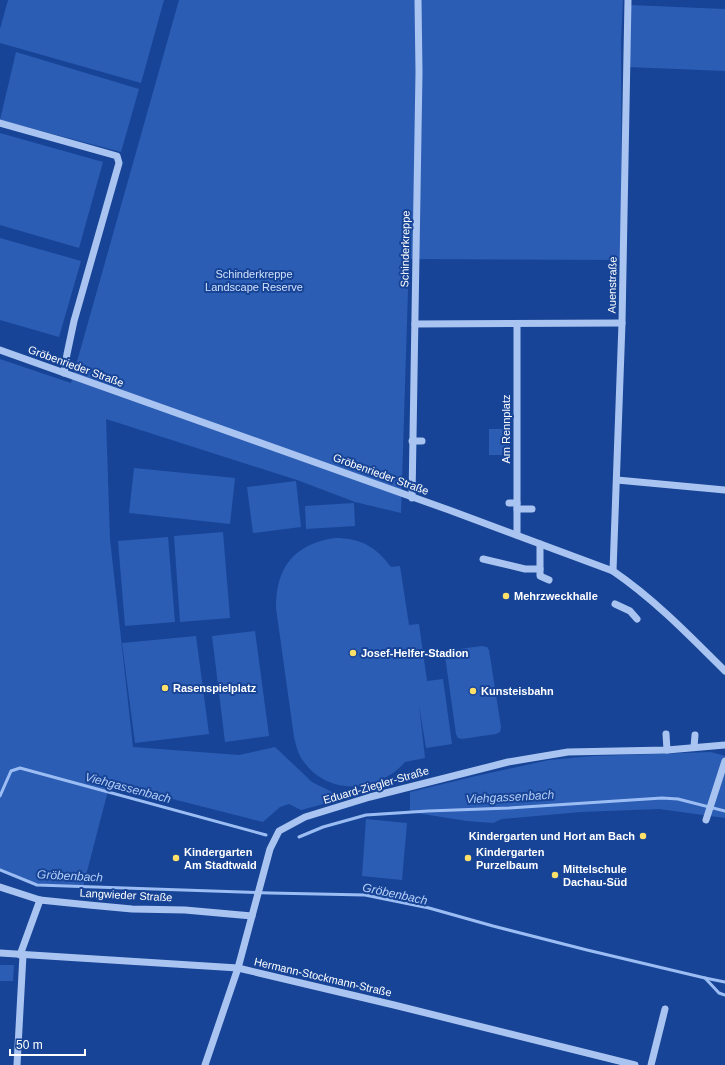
<svg xmlns="http://www.w3.org/2000/svg" width="725" height="1065" font-family="Helvetica,sans-serif">
  <style>
    .green { fill: #2b5db4 }
    .lines { fill: none; stroke-linecap: round; stroke-linejoin: round }
    .stream { stroke: #9bbdf3; stroke-width: 3 }
    .minor { stroke: #a9c4f1; stroke-width: 7 }
    .poi-dot { fill: #ffe069; stroke: #174496; stroke-width: 1.5 }
    .labels { text-anchor: middle; dominant-baseline: central; stroke-width: 4; stroke-linejoin: round; paint-order: stroke }
    .street-label { font-size: 11px; fill: #fff; stroke: #174496 }
    .park-label { font-size: 11px; fill: #d0e0fc; stroke: #174496 }
    .poi-label { font-size: 11px; font-weight: bold; fill: #fff; stroke: #174496; text-anchor: start }
    .water-label { font-size: 12px; font-style: italic; fill: #b5cef8; stroke: #174496 }
  </style>
  <rect width="100%" height="100%" fill="#174496"/>
  <g class="green">
    <polygon points="8,0 164,0 141,83 0,43 0,29"/>
    <polygon points="179,0 623,0 621,40 622,260 409,259 401,513 355,502 297,480 106,419 110,539 133,747 239,755 275,747 312,782 334,793 340,801 331,802 301,810 289,804 280,807 263,822 110,783 83,887 37,885 0,870 0,359 71,383"/>
    <polygon points="630,5 725,9 725,71 628,67"/>
    <polygon points="16,52 139,89 121,152 0,120"/>
    <polygon points="0,133 103,162 79,248 0,225"/>
    <polygon points="0,238 81,261 59,337 0,320"/>
    <rect x="489" y="429" width="20" height="26"/>
    <polygon points="134,468 235,478 230,524 129,513"/>
    <polygon points="296,481 301,527 253,533 247,487"/>
    <polygon points="354,503 355,526 306,529 305,506"/>
    <polygon points="223,532 230,618 180,622 174,536"/>
    <polygon points="168,537 175,622 125,626 118,541"/>
    <path d="M335,538C361,538 376,547 391,567L400,566L409,625L419,624L427,681L443,679L452,744L426,748L419,705L425,758L405,762C379,792 329,797 304,762C298,755 296,745 294,737L276,608C276,567 294,544 335,538Z"/>
    <polygon points="255,631 269,736 225,742 212,636"/>
    <polygon points="196,636 209,734 135,743 122,643"/>
    <polygon points="482,646 487,647 489,650 501,727 500,732 496,734 462,739 458,738 456,734 445,656 447,652 452,650"/>
    <polygon points="711,752 725,756 725,818 659,809 581,812 502,819 493,823 467,821 410,812 410,792 476,776 549,760 594,756"/>
    <polygon points="366,819 407,823 402,880 362,876"/>
    <polygon points="0,965 14,965 13,981 0,981"/>
  </g>
  <g class="lines">
    <g class="stream">
      <polyline points="0,796 11,771 20,768 266,835"/>
      <polyline points="299,837 323,827 366,815 428,811 509,808 662,798 678,799 725,811"/>
      <polyline points="0,870 37,885 270,893 365,895 429,908 493,926 587,950 705,978 719,993 725,995"/>
      <polyline points="705,978 725,982"/>
    </g>
    <g class="minor">
      <polyline points="0,123 117,156 119,163 74,321 67,354 64,373"/>
      <polyline points="415,324 622,323"/>
      <polyline points="517,324 517,535"/>
      <path d="M0,350L449,510L613,571C654,599 689,635 725,671"/>
      <polyline points="412,441 422,441"/>
      <polyline points="617,480 725,490"/>
      <polyline points="412,498 419,72 418,0"/>
      <polyline points="509,503 517,503"/>
      <polyline points="517,509 532,509"/>
      <polyline points="540,544 540,576 549,580"/>
      <polyline points="483,559 525,569 540,569"/>
      <polyline points="613,571 622,323 628,0"/>
      <polyline points="615,604 630,611 637,619"/>
      <polyline points="666,734 667,750"/>
      <polyline points="694,747 695,735"/>
      <polyline points="706,820 725,761"/>
      <polyline points="0,887 40,900 89,905 132,909 185,910 252,916"/>
      <polyline points="0,953 238,968 394,1005 635,1065"/>
      <polyline points="20,955 40,900"/>
      <polyline points="17,1065 23,955"/>
      <polyline points="205,1065 238,968 270,849 279,831 305,817 370,797 508,762 568,752 667,750 725,745"/>
      <polyline points="651,1065 665,1009"/>
    </g>
  </g>
  <g class="poi-dot">
    <circle cx="506" cy="596" r="4"/>
    <circle cx="353" cy="653" r="4"/>
    <circle cx="165" cy="688" r="4"/>
    <circle cx="473" cy="691" r="4"/>
    <circle cx="643" cy="836" r="4"/>
    <circle cx="176" cy="858" r="4"/>
    <circle cx="468" cy="858" r="4"/>
    <circle cx="555" cy="875" r="4"/>
  </g>
  <g class="labels">
    <g class="street-label">
      <text transform="translate(405 249) rotate(-89)">Schinderkreppe</text>
      <text transform="translate(612 285) rotate(-89)">Auenstraße</text>
      <text transform="translate(76 366) rotate(20)">Gröbenrieder Straße</text>
      <text transform="translate(506 429) rotate(-90)">Am Rennplatz</text>
      <text transform="translate(381 474) rotate(20)">Gröbenrieder Straße</text>
      <text transform="translate(376 785) rotate(-16)">Eduard-Ziegler-Straße</text>
      <text transform="translate(126 895) rotate(3)">Langwieder Straße</text>
      <text transform="translate(323 977) rotate(13)">Hermann-Stockmann-Straße</text>
    </g>
    <g class="park-label">
      <text x="254" y="274">Schinderkreppe<tspan x="254" dy="13">Landscape Reserve</tspan></text>
    </g>
    <g class="poi-label">
      <text x="514" y="596">Mehrzweckhalle</text>
      <text x="361" y="653">Josef-Helfer-Stadion</text>
      <text x="173" y="688">Rasenspielplatz</text>
      <text x="481" y="691">Kunsteisbahn</text>
      <text x="635" y="836" text-anchor="end">Kindergarten und Hort am Bach</text>
      <text x="184" y="852">Kindergarten<tspan x="184" dy="13">Am Stadtwald</tspan></text>
      <text x="476" y="852">Kindergarten<tspan x="476" dy="13">Purzelbaum</tspan></text>
      <text x="563" y="869">Mittelschule<tspan x="563" dy="13">Dachau-Süd</tspan></text>
    </g>
    <g class="water-label">
      <text transform="translate(128 788) rotate(15)">Viehgassenbach</text>
      <text transform="translate(510 797) rotate(-3)">Viehgassenbach</text>
      <text transform="translate(70 876) rotate(3)">Gröbenbach</text>
      <text transform="translate(395 894) rotate(12)">Gröbenbach</text>
    </g>
  </g>
  <path d="M10 1049v6h75v-6" fill="none" stroke="#ffffff" stroke-width="2"/>
  <text x="16" y="1049" font-size="12" fill="#ffffff" stroke="#174496" stroke-width="3" paint-order="stroke">50 m</text>
</svg>
